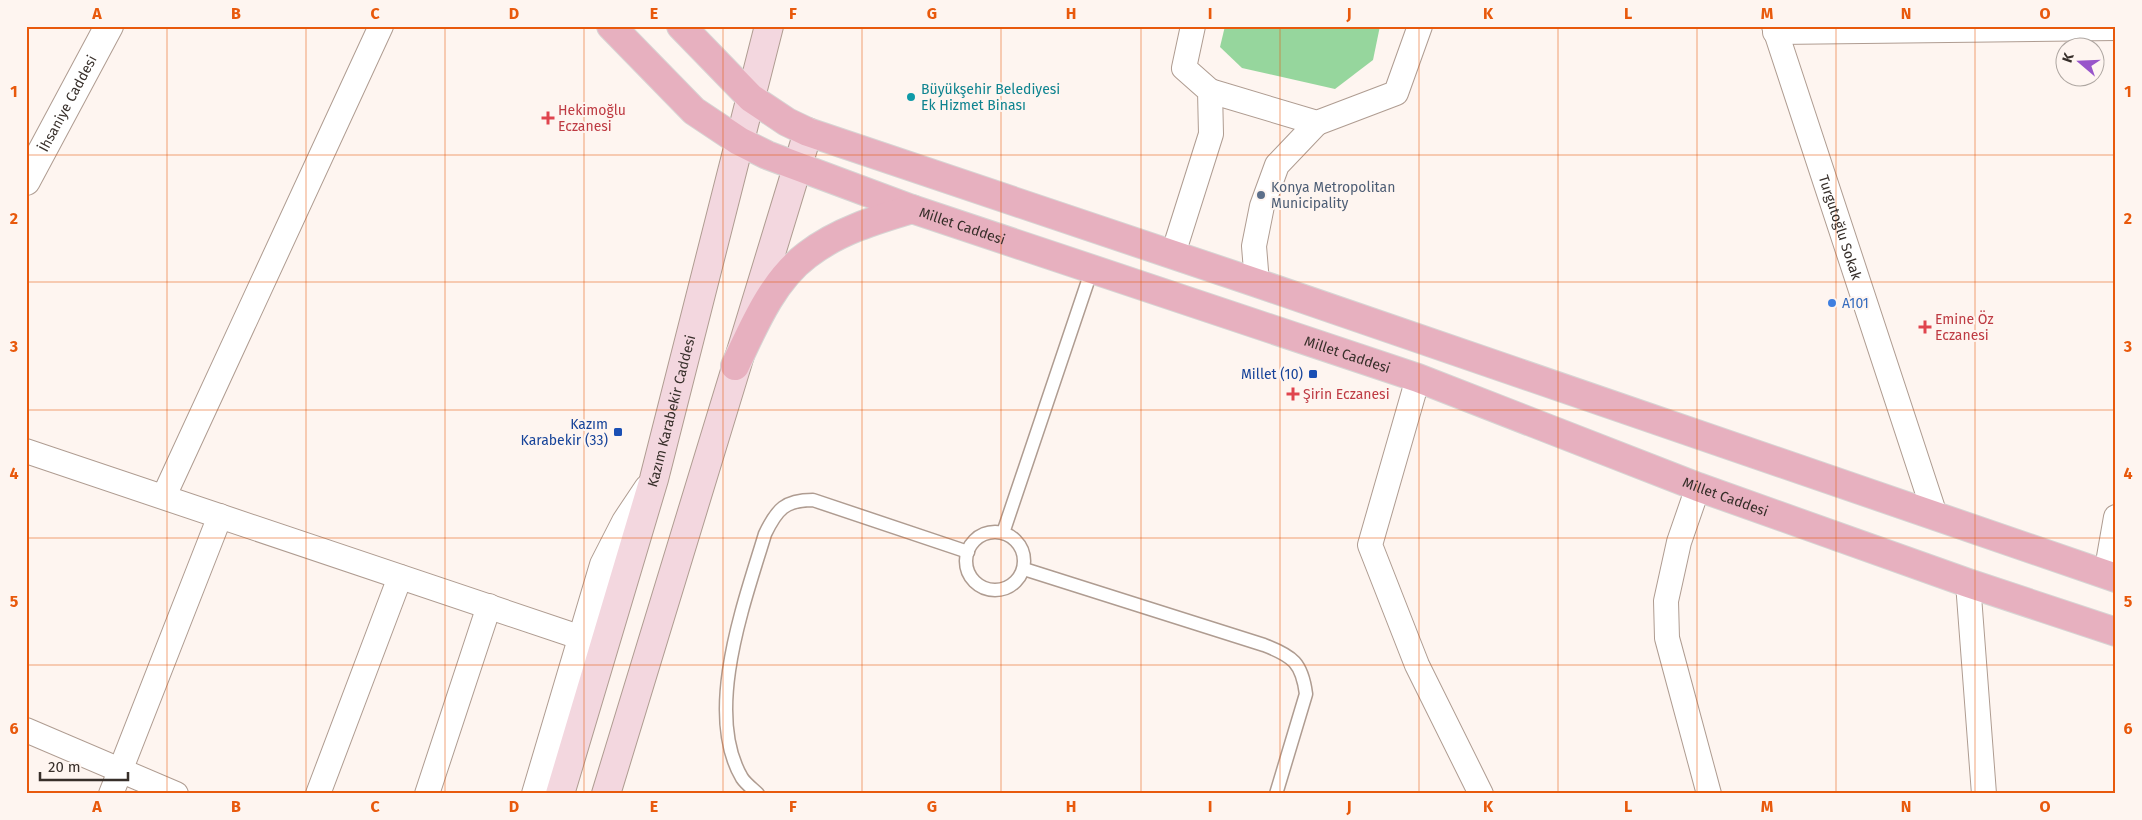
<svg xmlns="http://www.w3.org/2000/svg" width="2142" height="820" font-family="'Fira Sans',sans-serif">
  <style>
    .green { fill: #96d69d }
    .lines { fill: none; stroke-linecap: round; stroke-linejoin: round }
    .service-casing { stroke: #af9c91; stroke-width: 15 }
    .minor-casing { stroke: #af9c91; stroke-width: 26 }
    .tertiary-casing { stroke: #af9c91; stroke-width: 30 }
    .secondary-casing { stroke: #af9c91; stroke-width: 30 }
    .primary-casing { stroke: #d7d5d4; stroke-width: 30 }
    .service { stroke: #fff; stroke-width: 12 }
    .minor { stroke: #fff; stroke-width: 24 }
    .tertiary { stroke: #fff; stroke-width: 28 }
    .secondary { stroke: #f3d7df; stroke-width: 28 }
    .primary { stroke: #e7b0bf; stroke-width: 28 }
    .grid { fill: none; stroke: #e8590c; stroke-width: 1; stroke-opacity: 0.55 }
    .culture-dot { fill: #0f9aa8; stroke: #fef5f0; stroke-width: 2 }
    .health-dot { fill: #e0444e; stroke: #fef5f0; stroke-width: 2 }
    .service-dot { fill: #5c6f8a; stroke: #fef5f0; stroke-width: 2 }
    .shop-dot { fill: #3f7fe0; stroke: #fef5f0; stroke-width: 2 }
    .transit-dot { fill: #1a4fb4; stroke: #fef5f0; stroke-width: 2 }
    .labels { text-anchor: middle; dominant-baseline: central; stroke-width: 4; stroke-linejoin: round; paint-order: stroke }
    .culture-label { font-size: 14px; fill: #0d838f; stroke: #fef5f0; text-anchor: start }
    .street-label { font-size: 14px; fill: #372f2a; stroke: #fef5f0 }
    .health-label { font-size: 14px; fill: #be3a42; stroke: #fef5f0; text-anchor: start }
    .service-label { font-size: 14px; fill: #4e5e75; stroke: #fef5f0; text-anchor: start }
    .shop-label { font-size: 14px; fill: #366cbe; stroke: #fef5f0; text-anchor: start }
    .transit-label { font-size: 14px; fill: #164399; stroke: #fef5f0; text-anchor: end }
    .neatline { fill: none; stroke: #e8590c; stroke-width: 2 }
    .grid-label { font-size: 16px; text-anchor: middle; font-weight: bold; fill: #e8590c }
  </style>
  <rect width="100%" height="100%" fill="#fef5f0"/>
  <polygon class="green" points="1225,26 1380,26 1373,60 1335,89 1242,68 1220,47"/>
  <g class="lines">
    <defs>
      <g id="service">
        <circle cx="995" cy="561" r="29"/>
        <polyline points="1003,533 1092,269"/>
        <path d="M1024,569L1264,645C1293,656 1302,663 1306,694L1276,794"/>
        <path d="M758,794C753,789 746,784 742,778C703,712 745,601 765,534C777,509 785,500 813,500L968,552"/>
      </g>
      <g id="minor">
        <path id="s1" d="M1774,26L1935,515"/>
        <polyline points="1775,32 2116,28"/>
        <polyline points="1210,91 1317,123 1396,93 1420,26"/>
        <polyline points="1173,254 1211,134 1210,91 1184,68 1193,26"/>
        <polyline points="1257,283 1254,246 1262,206 1277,165 1317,123"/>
        <polyline points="1418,378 1370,545 1417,665 1481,794"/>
        <polyline points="26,451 582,638"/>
        <polyline points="1698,487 1679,542 1666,601 1667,638 1709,794"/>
        <polyline points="164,496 381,26"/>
        <polyline points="2106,574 2116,517"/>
        <polyline points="1968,583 1984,794"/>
        <polyline points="26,730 176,794"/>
        <polyline points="111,794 220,516"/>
        <polyline points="318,794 400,577"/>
        <polyline points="427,794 489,606"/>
      </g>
      <g id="tertiary">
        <path id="s2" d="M26,181L109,26"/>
        <polyline points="536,794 604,565 626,522 648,489"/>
      </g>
      <g id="secondary">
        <path id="s3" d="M560,794L654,479L769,26"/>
        <polyline points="606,794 808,132"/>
      </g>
      <g id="primary">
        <path id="s4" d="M611,26L694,111L739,141L767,155L912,209L1418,378L1698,487L1968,583L2116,632"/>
        <polyline points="681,26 751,98 787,122 808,132 1257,283 2116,578"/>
        <path d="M735,366C753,328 772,281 807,255C838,231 875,220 912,209"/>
      </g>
    </defs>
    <use href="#service" class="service-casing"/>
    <use href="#minor" class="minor-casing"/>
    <use href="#tertiary" class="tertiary-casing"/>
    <use href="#secondary" class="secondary-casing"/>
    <use href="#primary" class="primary-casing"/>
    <use href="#service" class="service"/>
    <use href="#minor" class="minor"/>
    <use href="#tertiary" class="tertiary"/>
    <use href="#secondary" class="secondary"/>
    <use href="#primary" class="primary"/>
  </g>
  <path class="grid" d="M167,26V794M306,26V794M445,26V794M584,26V794M723,26V794M862,26V794M1001,26V794M1141,26V794M1280,26V794M1419,26V794M1558,26V794M1697,26V794M1836,26V794M1975,26V794M26,155H2116M26,282H2116M26,410H2116M26,538H2116M26,665H2116"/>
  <circle class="culture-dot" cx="911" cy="97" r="5"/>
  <g class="health-dot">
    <path d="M545.5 110.5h5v5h5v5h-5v5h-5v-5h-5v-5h5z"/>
    <path d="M1922.5 319.5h5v5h5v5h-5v5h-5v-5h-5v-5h5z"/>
    <path d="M1290.5 386.5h5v5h5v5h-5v5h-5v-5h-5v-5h5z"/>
  </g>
  <circle class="service-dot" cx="1261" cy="195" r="5"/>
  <circle class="shop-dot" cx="1832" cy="303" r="5"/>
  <g class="transit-dot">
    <rect x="1308" y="369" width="10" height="10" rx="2.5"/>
    <rect x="613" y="427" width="10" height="10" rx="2.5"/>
  </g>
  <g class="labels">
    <g class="culture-label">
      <text x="921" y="89">Büyükşehir Belediyesi<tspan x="921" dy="16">Ek Hizmet Binası</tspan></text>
    </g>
    <g class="street-label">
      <text stroke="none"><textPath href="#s2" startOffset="88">İhsaniye Caddesi</textPath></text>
      <text stroke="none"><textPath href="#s4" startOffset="412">Millet Caddesi</textPath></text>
      <text stroke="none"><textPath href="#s1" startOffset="212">Turgutoğlu Sokak</textPath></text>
      <text stroke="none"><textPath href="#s4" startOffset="818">Millet Caddesi</textPath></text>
      <text stroke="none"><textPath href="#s3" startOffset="399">Kazım Karabekir Caddesi</textPath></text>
      <text stroke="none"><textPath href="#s4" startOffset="1222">Millet Caddesi</textPath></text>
    </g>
    <g class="health-label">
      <text x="558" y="110">Hekimoğlu<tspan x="558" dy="16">Eczanesi</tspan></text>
      <text x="1935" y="319">Emine Öz<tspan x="1935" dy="16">Eczanesi</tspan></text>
      <text x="1303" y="394">Şirin Eczanesi</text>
    </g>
    <g class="service-label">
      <text x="1271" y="187">Konya Metropolitan<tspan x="1271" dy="16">Municipality</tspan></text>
    </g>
    <g class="shop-label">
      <text x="1842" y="303">A101</text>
    </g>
    <g class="transit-label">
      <text x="1303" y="374">Millet (10)</text>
      <text x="608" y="424">Kazım<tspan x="608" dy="16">Karabekir (33)</tspan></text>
    </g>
  </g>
  <rect width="2142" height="820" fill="none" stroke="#fef5f0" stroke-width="55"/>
  <g transform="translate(2080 62) rotate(289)"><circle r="24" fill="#fef5f0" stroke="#aea6a1"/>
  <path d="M0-4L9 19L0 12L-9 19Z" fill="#9855ca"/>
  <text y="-8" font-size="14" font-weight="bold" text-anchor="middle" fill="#372f2a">K</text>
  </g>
  <path d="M40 772v8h88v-8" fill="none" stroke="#372f2a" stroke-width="2.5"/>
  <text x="48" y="772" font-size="15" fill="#372f2a" stroke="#fef5f0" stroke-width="4" paint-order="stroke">20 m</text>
  <rect x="28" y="28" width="2086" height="764" class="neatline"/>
  <g class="grid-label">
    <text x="97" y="19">A</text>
    <text x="236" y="19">B</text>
    <text x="375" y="19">C</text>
    <text x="514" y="19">D</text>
    <text x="654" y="19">E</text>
    <text x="793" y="19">F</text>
    <text x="932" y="19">G</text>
    <text x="1071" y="19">H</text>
    <text x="1210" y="19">I</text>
    <text x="1349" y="19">J</text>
    <text x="1488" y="19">K</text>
    <text x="1628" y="19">L</text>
    <text x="1767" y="19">M</text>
    <text x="1906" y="19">N</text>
    <text x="2045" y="19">O</text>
    <text x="14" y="97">1</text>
    <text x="2128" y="97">1</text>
    <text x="14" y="224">2</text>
    <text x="2128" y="224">2</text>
    <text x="14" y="352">3</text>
    <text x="2128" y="352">3</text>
    <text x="14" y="479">4</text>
    <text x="2128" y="479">4</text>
    <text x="14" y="607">5</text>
    <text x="2128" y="607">5</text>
    <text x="14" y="734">6</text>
    <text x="2128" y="734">6</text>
    <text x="97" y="812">A</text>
    <text x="236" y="812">B</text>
    <text x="375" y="812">C</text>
    <text x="514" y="812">D</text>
    <text x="654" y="812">E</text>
    <text x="793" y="812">F</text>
    <text x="932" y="812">G</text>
    <text x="1071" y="812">H</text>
    <text x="1210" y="812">I</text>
    <text x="1349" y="812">J</text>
    <text x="1488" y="812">K</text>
    <text x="1628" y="812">L</text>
    <text x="1767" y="812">M</text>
    <text x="1906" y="812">N</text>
    <text x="2045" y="812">O</text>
  </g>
</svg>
